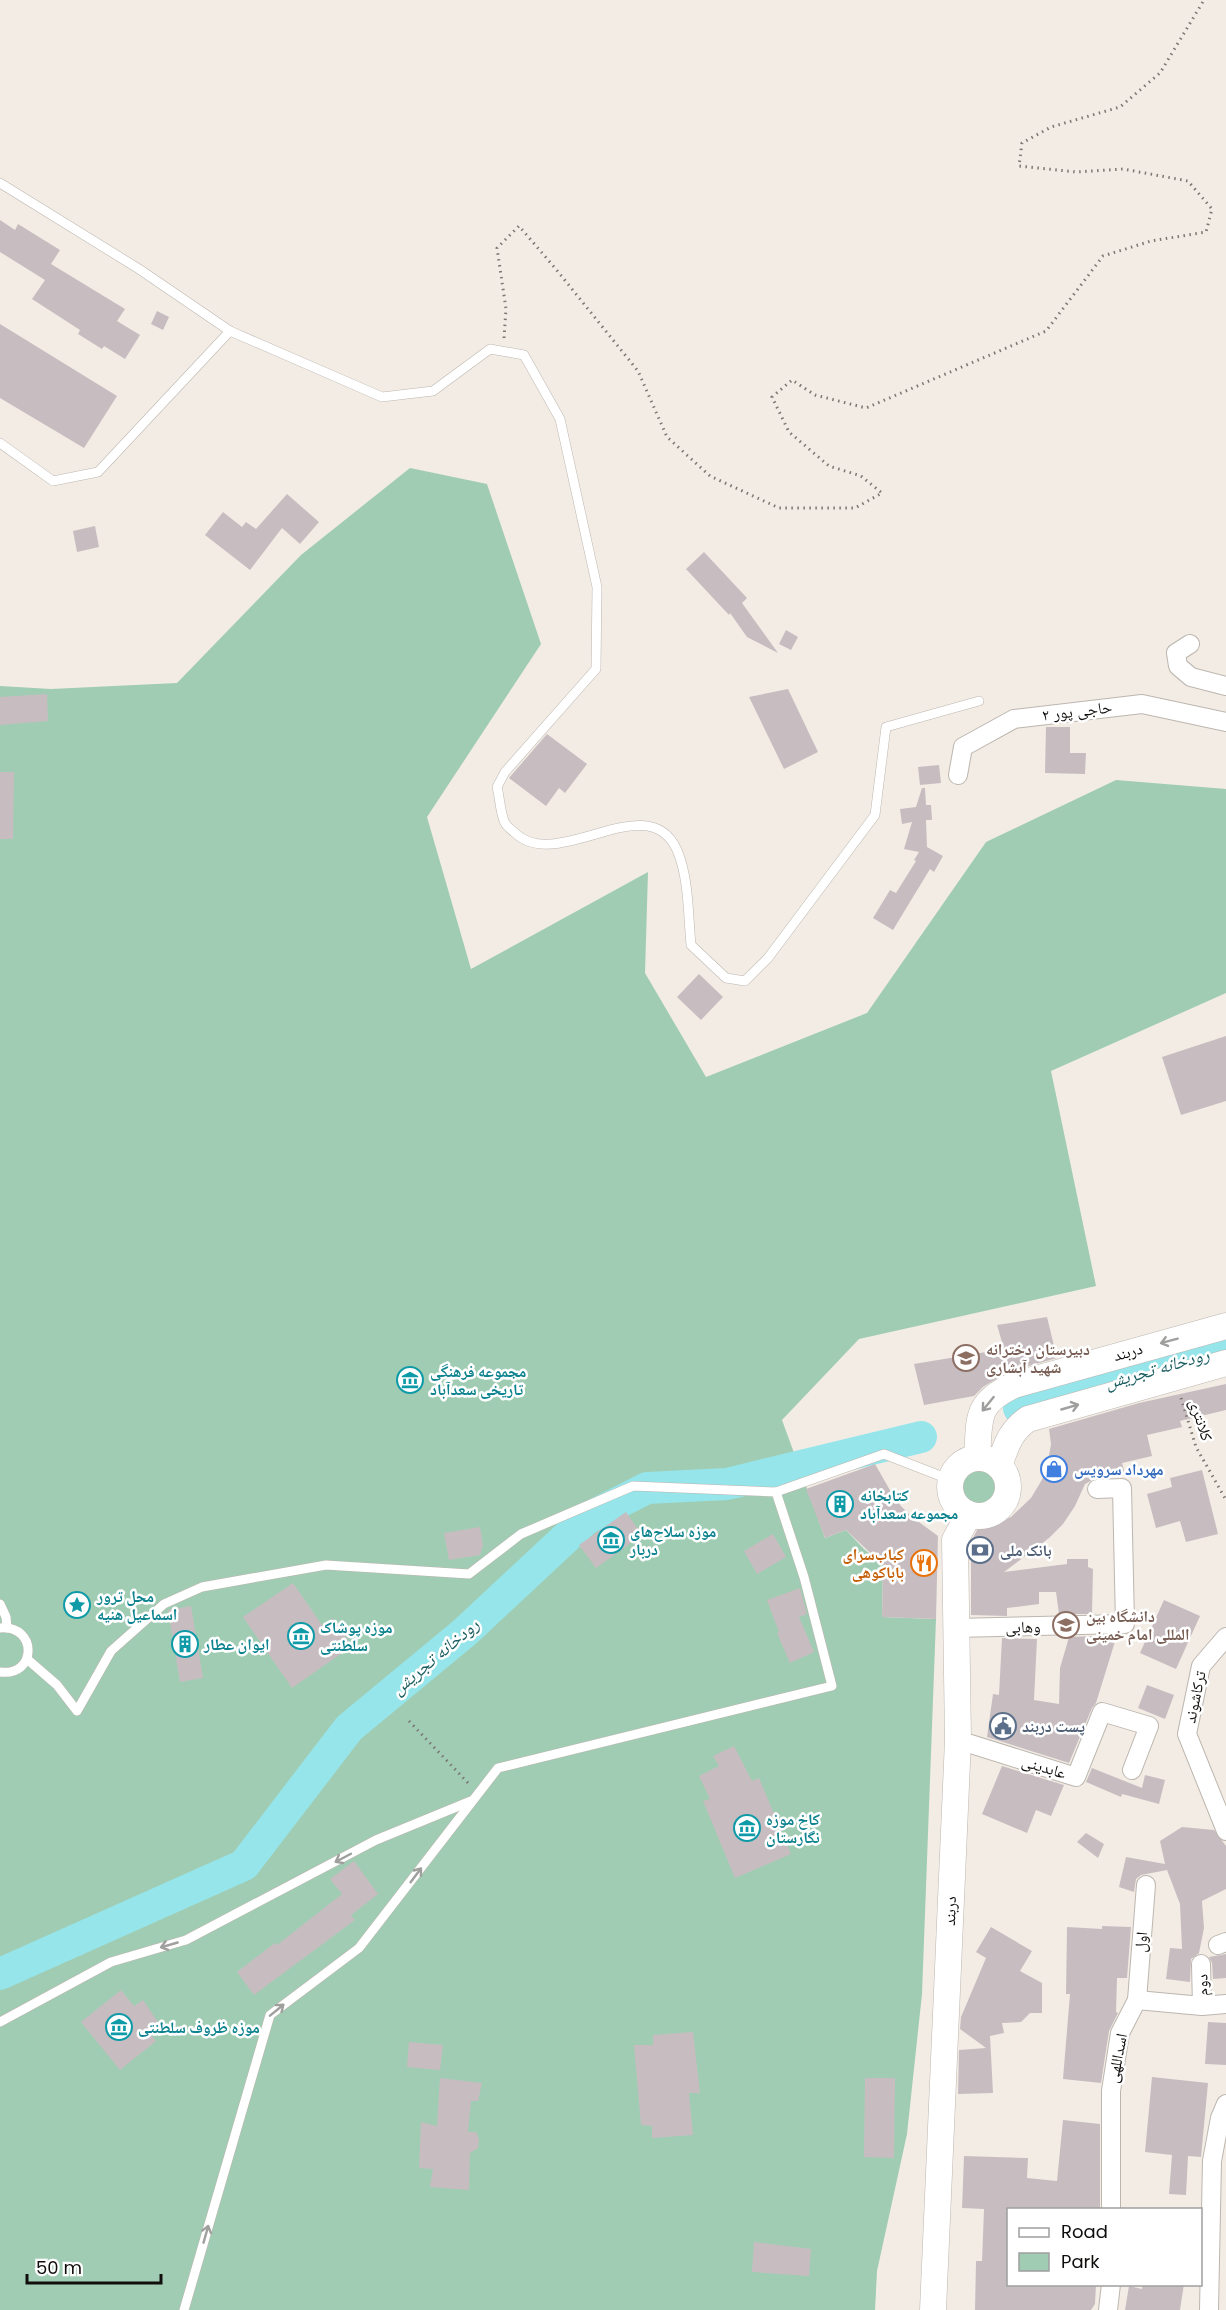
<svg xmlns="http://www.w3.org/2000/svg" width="1226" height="2310" font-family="Poppins,'Noto Naskh Arabic',sans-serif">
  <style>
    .green { fill: #a0ccb3 }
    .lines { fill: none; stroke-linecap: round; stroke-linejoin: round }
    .river { stroke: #96e5eb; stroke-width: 32 }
    .building { fill: #c7bdc0 }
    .lane-casing { stroke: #bcb6af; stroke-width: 10 }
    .street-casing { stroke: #bcb6af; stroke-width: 20 }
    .secondary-casing { stroke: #bcb6af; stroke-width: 27 }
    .path { stroke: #7b7772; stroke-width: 3; stroke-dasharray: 1.5 4.5; stroke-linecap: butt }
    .lane { stroke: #fff; stroke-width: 9 }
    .street { stroke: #fff; stroke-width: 18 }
    .secondary { stroke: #fff; stroke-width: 26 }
    .oneway { stroke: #9f9f9e }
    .labels { text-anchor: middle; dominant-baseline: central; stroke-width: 5; stroke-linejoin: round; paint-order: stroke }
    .street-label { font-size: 16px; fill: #100e0c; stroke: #fff }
    .education-label { font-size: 16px; font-weight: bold; fill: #785e54; stroke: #fff; text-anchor: start }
    .culture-label { font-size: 16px; font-weight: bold; fill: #0d838f; stroke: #fff; text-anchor: start }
    .shop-label { font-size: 16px; font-weight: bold; fill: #366cbe; stroke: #fff; text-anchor: start }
    .service-label { font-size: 16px; font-weight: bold; fill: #4e5e75; stroke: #fff; text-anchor: start }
    .food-label { font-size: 16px; font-weight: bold; fill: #c56008; stroke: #fff; text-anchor: end }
    .water-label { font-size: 18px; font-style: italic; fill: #1d5f63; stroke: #fff }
  </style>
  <rect width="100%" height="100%" fill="#f2ece5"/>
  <g class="green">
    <polygon points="410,468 487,484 541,644 427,817 471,969 648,872 645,973 706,1077 867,1013 986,842 1116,780 1226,789 1226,993 1051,1071 1096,1286 859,1339 782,1420 825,1538 846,1530 864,1549 883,1564 882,1617 936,1619 922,1994 907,2134 877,2271 875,2310 0,2310 0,686 51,689 177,683 301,555"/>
    <circle cx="980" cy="1487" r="17"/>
  </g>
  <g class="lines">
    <g class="river">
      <polyline points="1019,1408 1226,1348"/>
      <polyline points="0,1974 244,1865 349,1728 465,1632 586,1519 647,1488 727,1484 921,1437"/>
    </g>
  </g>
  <g class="building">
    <polygon points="0,220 15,230 18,224 60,250 51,264 125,309 117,321 140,335 125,359 104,346 102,349 78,334 80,330 32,299 45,280 0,252"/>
    <polygon points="157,311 169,317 163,330 151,324"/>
    <polygon points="0,324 117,396 84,448 0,398"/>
    <polygon points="287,494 319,522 300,544 282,528 250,570 205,535 223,512 242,527 246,522 256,529"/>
    <polygon points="95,526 99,547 77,552 73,531"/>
    <polygon points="704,552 747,598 742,603 778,653 747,637 730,613 729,615 686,569"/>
    <polygon points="786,630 798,637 791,650 779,644"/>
    <polygon points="788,689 818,752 784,769 749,697"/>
    <polygon points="47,694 48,721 0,725 0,697"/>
    <polygon points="1046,727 1070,727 1070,753 1086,753 1085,774 1045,773"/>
    <polygon points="547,734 587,764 565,793 559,788 546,806 509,778"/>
    <polygon points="939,765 941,783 920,785 918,767"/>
    <polygon points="0,772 14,772 13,839 0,839"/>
    <polygon points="922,788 925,788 926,805 931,805 932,820 926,820 927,847 943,856 934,872 930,869 893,930 873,918 890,890 896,893 916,861 914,860 919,852 904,849 912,822 902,824 900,809 916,807"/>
    <polygon points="699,974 723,997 701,1020 677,997"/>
    <polygon points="1226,1036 1226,1101 1181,1115 1162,1057"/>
    <polygon points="1047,1317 1057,1358 1007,1372 983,1387 974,1396 924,1405 914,1364 1004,1349 997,1325"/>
    <polygon points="1226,1384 1226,1410 1180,1421 1182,1427 1147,1435 1152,1456 1122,1463 1125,1474 1096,1478 1085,1484 1075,1506 1063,1524 1049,1538 1004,1572 1067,1564 1067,1559 1088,1559 1088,1567 1093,1569 1092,1614 1059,1614 1056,1592 1039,1592 1039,1604 1007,1608 1007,1616 971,1615 971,1542 978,1528 986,1528 1011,1517 1031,1498 1046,1473 1051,1444 1049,1429 1139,1403"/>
    <polygon points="875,1464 891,1492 901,1506 912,1517 938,1536 936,1619 882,1617 883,1565 846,1530 825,1538 806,1489"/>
    <polygon points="1202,1470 1218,1534 1186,1542 1180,1521 1156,1528 1147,1494 1172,1487 1170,1478"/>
    <polygon points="626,1512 642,1535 596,1568 579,1545"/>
    <polygon points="480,1527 483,1545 480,1555 449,1560 444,1533"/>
    <polygon points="773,1534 786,1557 757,1574 744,1551"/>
    <polygon points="293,1583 322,1625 333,1618 352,1646 292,1688 243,1617"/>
    <polygon points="800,1588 807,1614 799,1617 814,1652 790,1663 777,1633 779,1632 767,1600"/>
    <polygon points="1164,1600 1200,1616 1176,1669 1140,1653"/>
    <polygon points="191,1606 203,1678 180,1682 168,1610"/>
    <polygon points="1117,1635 1096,1703 1092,1708 1069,1763 987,1737 993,1694 999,1695 1002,1638 1037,1639 1034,1700 1059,1704 1060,1668 1069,1637"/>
    <polygon points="1147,1685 1174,1695 1165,1719 1138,1708"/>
    <polygon points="734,1746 752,1781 759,1778 791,1854 735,1878 703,1801 710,1799 699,1776 719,1766 713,1756"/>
    <polygon points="1002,1766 1064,1785 1051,1816 1036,1810 1027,1833 982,1814"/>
    <polygon points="1092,1768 1142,1788 1145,1775 1165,1780 1159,1804 1122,1794 1121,1797 1086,1782"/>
    <polygon points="1182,1827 1214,1830 1226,1846 1226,1889 1202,1901 1204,1928 1199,1953 1191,1959 1190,1982 1166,1979 1170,1948 1182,1949 1180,1904 1167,1870 1141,1875 1136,1879 1134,1892 1119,1887 1126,1857 1165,1864 1160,1841"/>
    <polygon points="1086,1833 1104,1844 1098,1858 1077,1842"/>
    <polygon points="354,1861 378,1894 351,1915 355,1920 254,1995 237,1972 275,1943 277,1945 342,1894 330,1879"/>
    <polygon points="1102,1926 1131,1927 1127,1978 1117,1978 1116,2012 1118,2013 1109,2031 1101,2083 1063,2079 1070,1994 1066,1994 1067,1927 1102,1929"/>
    <polygon points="991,1927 1032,1951 1020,1971 1042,1983 1042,2013 1030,2013 1021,2022 1002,2023 1004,2033 990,2036 993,2093 958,2094 959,2050 986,2048 960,2029 961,2017 986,1958 976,1952"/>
    <polygon points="1226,1954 1226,1978 1213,1979 1212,1963 1209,1957"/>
    <polygon points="121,1990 134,2006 143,2000 158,2022 148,2031 156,2041 120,2070 81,2022"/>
    <polygon points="1208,2022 1226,2023 1226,2065 1205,2064"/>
    <polygon points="693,2032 700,2093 689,2093 693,2135 652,2138 652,2126 641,2125 634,2045 653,2045 653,2035"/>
    <polygon points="409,2042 443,2045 440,2070 407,2067"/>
    <polygon points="1152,2077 1208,2083 1201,2157 1188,2156 1186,2195 1169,2194 1172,2155 1145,2152"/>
    <polygon points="440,2078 482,2083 478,2101 471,2101 468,2132 476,2132 479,2139 478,2148 470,2153 469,2190 430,2187 433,2169 419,2168 421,2122 437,2126"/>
    <polygon points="865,2078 895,2078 894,2158 864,2157"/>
    <polygon points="1063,2120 1100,2124 1100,2210 1008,2210 1008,2284 1096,2284 1095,2304 1091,2310 975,2310 976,2261 982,2261 984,2209 962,2208 964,2156 1028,2158 1027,2178 1057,2181"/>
    <polygon points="754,2242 811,2249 809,2276 752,2272"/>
    <polygon points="1143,2284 1184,2284 1180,2310 1125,2310 1129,2286 1142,2289"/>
  </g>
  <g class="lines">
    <defs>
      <g id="lane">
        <path d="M0,183L139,269L230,331L382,397L433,391L490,349L524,355L560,419L597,587L596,669L505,772L497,787C500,798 500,813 505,823C507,827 512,830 515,833C558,874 648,785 677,850C689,878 688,914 691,945L726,978L745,981L768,958L875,815L886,727L979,701"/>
        <polyline points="0,443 53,481 98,472 230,331"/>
        <polyline points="776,1492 884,1454 951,1480"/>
        <polyline points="0,1604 6,1617 7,1628"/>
        <path d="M0,1628C38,1625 37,1677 0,1672"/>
        <polyline points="27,1659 57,1685 77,1711 111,1651 164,1604 202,1587 326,1565 469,1574 521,1534 633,1486 776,1492 804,1577 832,1686 498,1768 359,1948 270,2015 184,2310"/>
        <polyline points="0,2022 111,1962 186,1940 376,1840 471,1801"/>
      </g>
      <g id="street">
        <polyline points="1190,644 1176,653 1178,666 1191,677 1226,686"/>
        <polyline points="958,775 963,747 1014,719 1142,704 1226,722"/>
        <polyline points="956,1628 1125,1624 1122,1488 1097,1489"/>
        <polyline points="1226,1637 1201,1666 1187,1734 1226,1831"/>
        <polyline points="958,1740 1076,1777 1102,1712 1149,1726 1132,1770"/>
        <polyline points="1218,1945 1226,1942"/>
        <polyline points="1201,1964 1202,2006"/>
        <polyline points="1137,2000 1146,1885"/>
        <polyline points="1111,2210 1111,2091 1120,2033 1137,2000 1202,2006 1226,2004"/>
        <polyline points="1108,2310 1111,2284"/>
        <polyline points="1209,2310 1212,2161 1220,2118 1226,2104"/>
      </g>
      <g id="secondary">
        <path d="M977,1458C980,1419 974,1404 1014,1385L1226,1326"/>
        <circle cx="979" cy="1487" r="29"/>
        <path d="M999,1466C1006,1446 1010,1431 1028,1419L1226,1363"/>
        <polyline points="933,2310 958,1740 955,1540 969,1514"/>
      </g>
    </defs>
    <use href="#lane" class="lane-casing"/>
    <use href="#street" class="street-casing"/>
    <use href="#secondary" class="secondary-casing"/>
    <g class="path">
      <polyline points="504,338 506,309 497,248 519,226 555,268 638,371 667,437 710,476 779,508 855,508 882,493 861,476 829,466 789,432 772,397 792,380 815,395 866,408 1046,331 1103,256 1151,241 1206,232 1212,209 1188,181 1123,169 1076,172 1019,166 1022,143 1051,127 1120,107 1160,73 1204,0"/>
      <polyline points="1181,1398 1196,1447 1226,1500"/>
      <polyline points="409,1721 470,1785"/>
    </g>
    <use href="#lane" class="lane"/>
    <use href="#street" class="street"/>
    <use href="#secondary" class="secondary"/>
  </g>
  <defs><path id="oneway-shaft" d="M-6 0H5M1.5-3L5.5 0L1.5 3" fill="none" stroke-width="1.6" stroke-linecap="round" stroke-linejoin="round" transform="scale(1.5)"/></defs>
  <g class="oneway">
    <use href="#oneway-shaft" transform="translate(1169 1341) rotate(165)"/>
    <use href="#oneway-shaft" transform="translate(988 1404) rotate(129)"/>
    <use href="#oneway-shaft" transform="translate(1070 1407) rotate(-16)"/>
    <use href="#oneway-shaft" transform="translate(343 1858) rotate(152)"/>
    <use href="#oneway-shaft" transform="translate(416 1875) rotate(-53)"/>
    <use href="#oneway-shaft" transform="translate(169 1945) rotate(164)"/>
    <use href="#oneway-shaft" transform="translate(277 2010) rotate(-39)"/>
    <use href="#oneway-shaft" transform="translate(206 2234) rotate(-74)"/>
  </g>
  <defs>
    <symbol id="school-ring" viewBox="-11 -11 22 22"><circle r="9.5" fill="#fff" stroke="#8d6e63" stroke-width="1.5"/><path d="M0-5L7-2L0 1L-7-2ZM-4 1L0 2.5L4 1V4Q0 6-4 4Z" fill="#8d6e63"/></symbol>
    <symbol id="museum-ring" viewBox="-11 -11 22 22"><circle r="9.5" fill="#fff" stroke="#0f9aa8" stroke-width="1.5"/><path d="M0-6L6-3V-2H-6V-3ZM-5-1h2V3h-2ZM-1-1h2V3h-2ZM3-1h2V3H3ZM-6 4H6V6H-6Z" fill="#0f9aa8"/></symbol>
    <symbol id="shop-ring" viewBox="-11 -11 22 22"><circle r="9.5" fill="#fff" stroke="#3f7fe0" stroke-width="1.5"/><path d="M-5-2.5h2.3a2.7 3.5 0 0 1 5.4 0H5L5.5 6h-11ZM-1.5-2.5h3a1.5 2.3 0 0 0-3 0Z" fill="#3f7fe0"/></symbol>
    <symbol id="building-ring" viewBox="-11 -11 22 22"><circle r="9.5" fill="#fff" stroke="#0f9aa8" stroke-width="1.5"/><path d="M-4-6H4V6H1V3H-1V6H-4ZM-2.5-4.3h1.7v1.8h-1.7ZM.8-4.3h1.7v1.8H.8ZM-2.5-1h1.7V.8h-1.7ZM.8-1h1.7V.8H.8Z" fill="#0f9aa8"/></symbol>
    <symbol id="bank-ring" viewBox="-11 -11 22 22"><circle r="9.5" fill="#fff" stroke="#5c6f8a" stroke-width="1.5"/><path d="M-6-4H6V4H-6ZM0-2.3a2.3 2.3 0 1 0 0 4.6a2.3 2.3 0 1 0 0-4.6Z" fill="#5c6f8a"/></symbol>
    <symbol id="restaurant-ring" viewBox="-11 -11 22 22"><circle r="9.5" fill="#fff" stroke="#e8710a" stroke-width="1.5"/><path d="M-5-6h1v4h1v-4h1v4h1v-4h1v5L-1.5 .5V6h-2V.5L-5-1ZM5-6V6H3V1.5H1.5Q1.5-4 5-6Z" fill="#e8710a"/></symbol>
    <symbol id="sight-ring" viewBox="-11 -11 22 22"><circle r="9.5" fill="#fff" stroke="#0f9aa8" stroke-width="1.5"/><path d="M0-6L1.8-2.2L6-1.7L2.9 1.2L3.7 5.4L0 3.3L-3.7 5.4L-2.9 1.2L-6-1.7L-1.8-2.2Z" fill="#0f9aa8"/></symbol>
    <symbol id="university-ring" viewBox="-11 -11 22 22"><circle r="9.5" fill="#fff" stroke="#8d6e63" stroke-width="1.5"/><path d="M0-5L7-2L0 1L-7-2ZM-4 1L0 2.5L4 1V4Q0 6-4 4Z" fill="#8d6e63"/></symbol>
    <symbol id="civic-ring" viewBox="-11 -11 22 22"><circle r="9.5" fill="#fff" stroke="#5c6f8a" stroke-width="1.5"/><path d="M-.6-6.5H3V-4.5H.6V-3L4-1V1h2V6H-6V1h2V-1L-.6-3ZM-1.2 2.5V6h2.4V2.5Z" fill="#5c6f8a"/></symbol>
  </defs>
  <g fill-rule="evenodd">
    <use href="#school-ring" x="951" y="1343" width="30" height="30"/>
    <use href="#museum-ring" x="395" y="1365" width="30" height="30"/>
    <use href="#shop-ring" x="1039" y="1454" width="30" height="30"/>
    <use href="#building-ring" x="825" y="1489" width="30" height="30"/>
    <use href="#museum-ring" x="596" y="1525" width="30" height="30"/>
    <use href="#bank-ring" x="965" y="1535" width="30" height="30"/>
    <use href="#restaurant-ring" x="909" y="1548" width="30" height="30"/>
    <use href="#sight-ring" x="62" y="1590" width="30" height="30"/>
    <use href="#university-ring" x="1051" y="1610" width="30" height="30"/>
    <use href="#museum-ring" x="286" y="1621" width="30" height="30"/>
    <use href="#building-ring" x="170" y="1629" width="30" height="30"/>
    <use href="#civic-ring" x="988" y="1711" width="30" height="30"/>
    <use href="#museum-ring" x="732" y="1813" width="30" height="30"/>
    <use href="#museum-ring" x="104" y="2012" width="30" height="30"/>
  </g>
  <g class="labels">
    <g class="street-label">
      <text transform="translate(1077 711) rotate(-7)">حاجی پور ۲</text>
      <text transform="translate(1128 1352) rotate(-16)">دربند</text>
      <text transform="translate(1201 1420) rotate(72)">کلانتری</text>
      <text transform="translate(1023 1627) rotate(-1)">وهابی</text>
      <text transform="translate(1195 1697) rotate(-78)">ترکاشوند</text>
      <text transform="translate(1044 1767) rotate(17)">عابدینی</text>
      <text transform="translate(950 1911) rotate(-88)">دربند</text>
      <text transform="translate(1141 1942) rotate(-85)">اول</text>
      <text transform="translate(1202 1985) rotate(-91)">دوم</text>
      <text transform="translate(1117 2058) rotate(-79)">اسداللهی</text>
    </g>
    <g class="education-label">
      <text x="986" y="1349">دبیرستان دخترانه<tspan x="986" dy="18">شهید آبشاری</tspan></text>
      <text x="1086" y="1616">دانشگاه بین<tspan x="1086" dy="18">المللی امام خمینی</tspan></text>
    </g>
    <g class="culture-label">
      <text x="430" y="1371">مجموعه فرهنگی<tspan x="430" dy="18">تاریخی سعدآباد</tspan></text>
      <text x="860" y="1495">کتابخانه<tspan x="860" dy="18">مجموعه سعدآباد</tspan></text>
      <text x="630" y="1531">موزه سلاح‌های<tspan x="630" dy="18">دربار</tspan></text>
      <text x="97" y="1596">محل ترور<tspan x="97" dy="18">اسماعیل هنیه</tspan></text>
      <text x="320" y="1627">موزه پوشاک<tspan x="320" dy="18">سلطنتی</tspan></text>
      <text x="204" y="1644">ایوان عطار</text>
      <text x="766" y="1819">کاخ موزه<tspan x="766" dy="18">نگارستان</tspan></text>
      <text x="138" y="2027">موزه ظروف سلطنتی</text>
    </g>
    <g class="shop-label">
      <text x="1074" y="1469">مهرداد سرویس</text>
    </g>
    <g class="service-label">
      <text x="1000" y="1550">بانک ملی</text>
      <text x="1022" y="1726">پست دربند</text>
    </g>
    <g class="food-label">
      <text x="904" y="1554">کباب‌سرای<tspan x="904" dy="18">باباکوهی</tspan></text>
    </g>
    <g class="water-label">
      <text transform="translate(1157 1368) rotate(-16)">رودخانه تجریش</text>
      <text transform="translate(435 1656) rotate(-40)">رودخانه تجریش</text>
    </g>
  </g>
  <rect x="1007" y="2208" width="195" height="78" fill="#ffffff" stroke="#9f9f9e" stroke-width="1.5"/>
  <rect x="1019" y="2228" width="30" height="9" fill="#ffffff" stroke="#9f9f9e" stroke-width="1.5"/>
  <text x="1061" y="2238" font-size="18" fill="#100e0c">Road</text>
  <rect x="1019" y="2253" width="30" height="18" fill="#a0ccb3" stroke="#9f9f9e" stroke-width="1.5"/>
  <text x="1061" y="2268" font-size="18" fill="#100e0c">Park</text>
  <path d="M27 2274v9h134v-9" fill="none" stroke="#100e0c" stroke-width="3"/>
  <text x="36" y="2274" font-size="18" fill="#100e0c" stroke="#ffffff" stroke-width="4.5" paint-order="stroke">50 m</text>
</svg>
